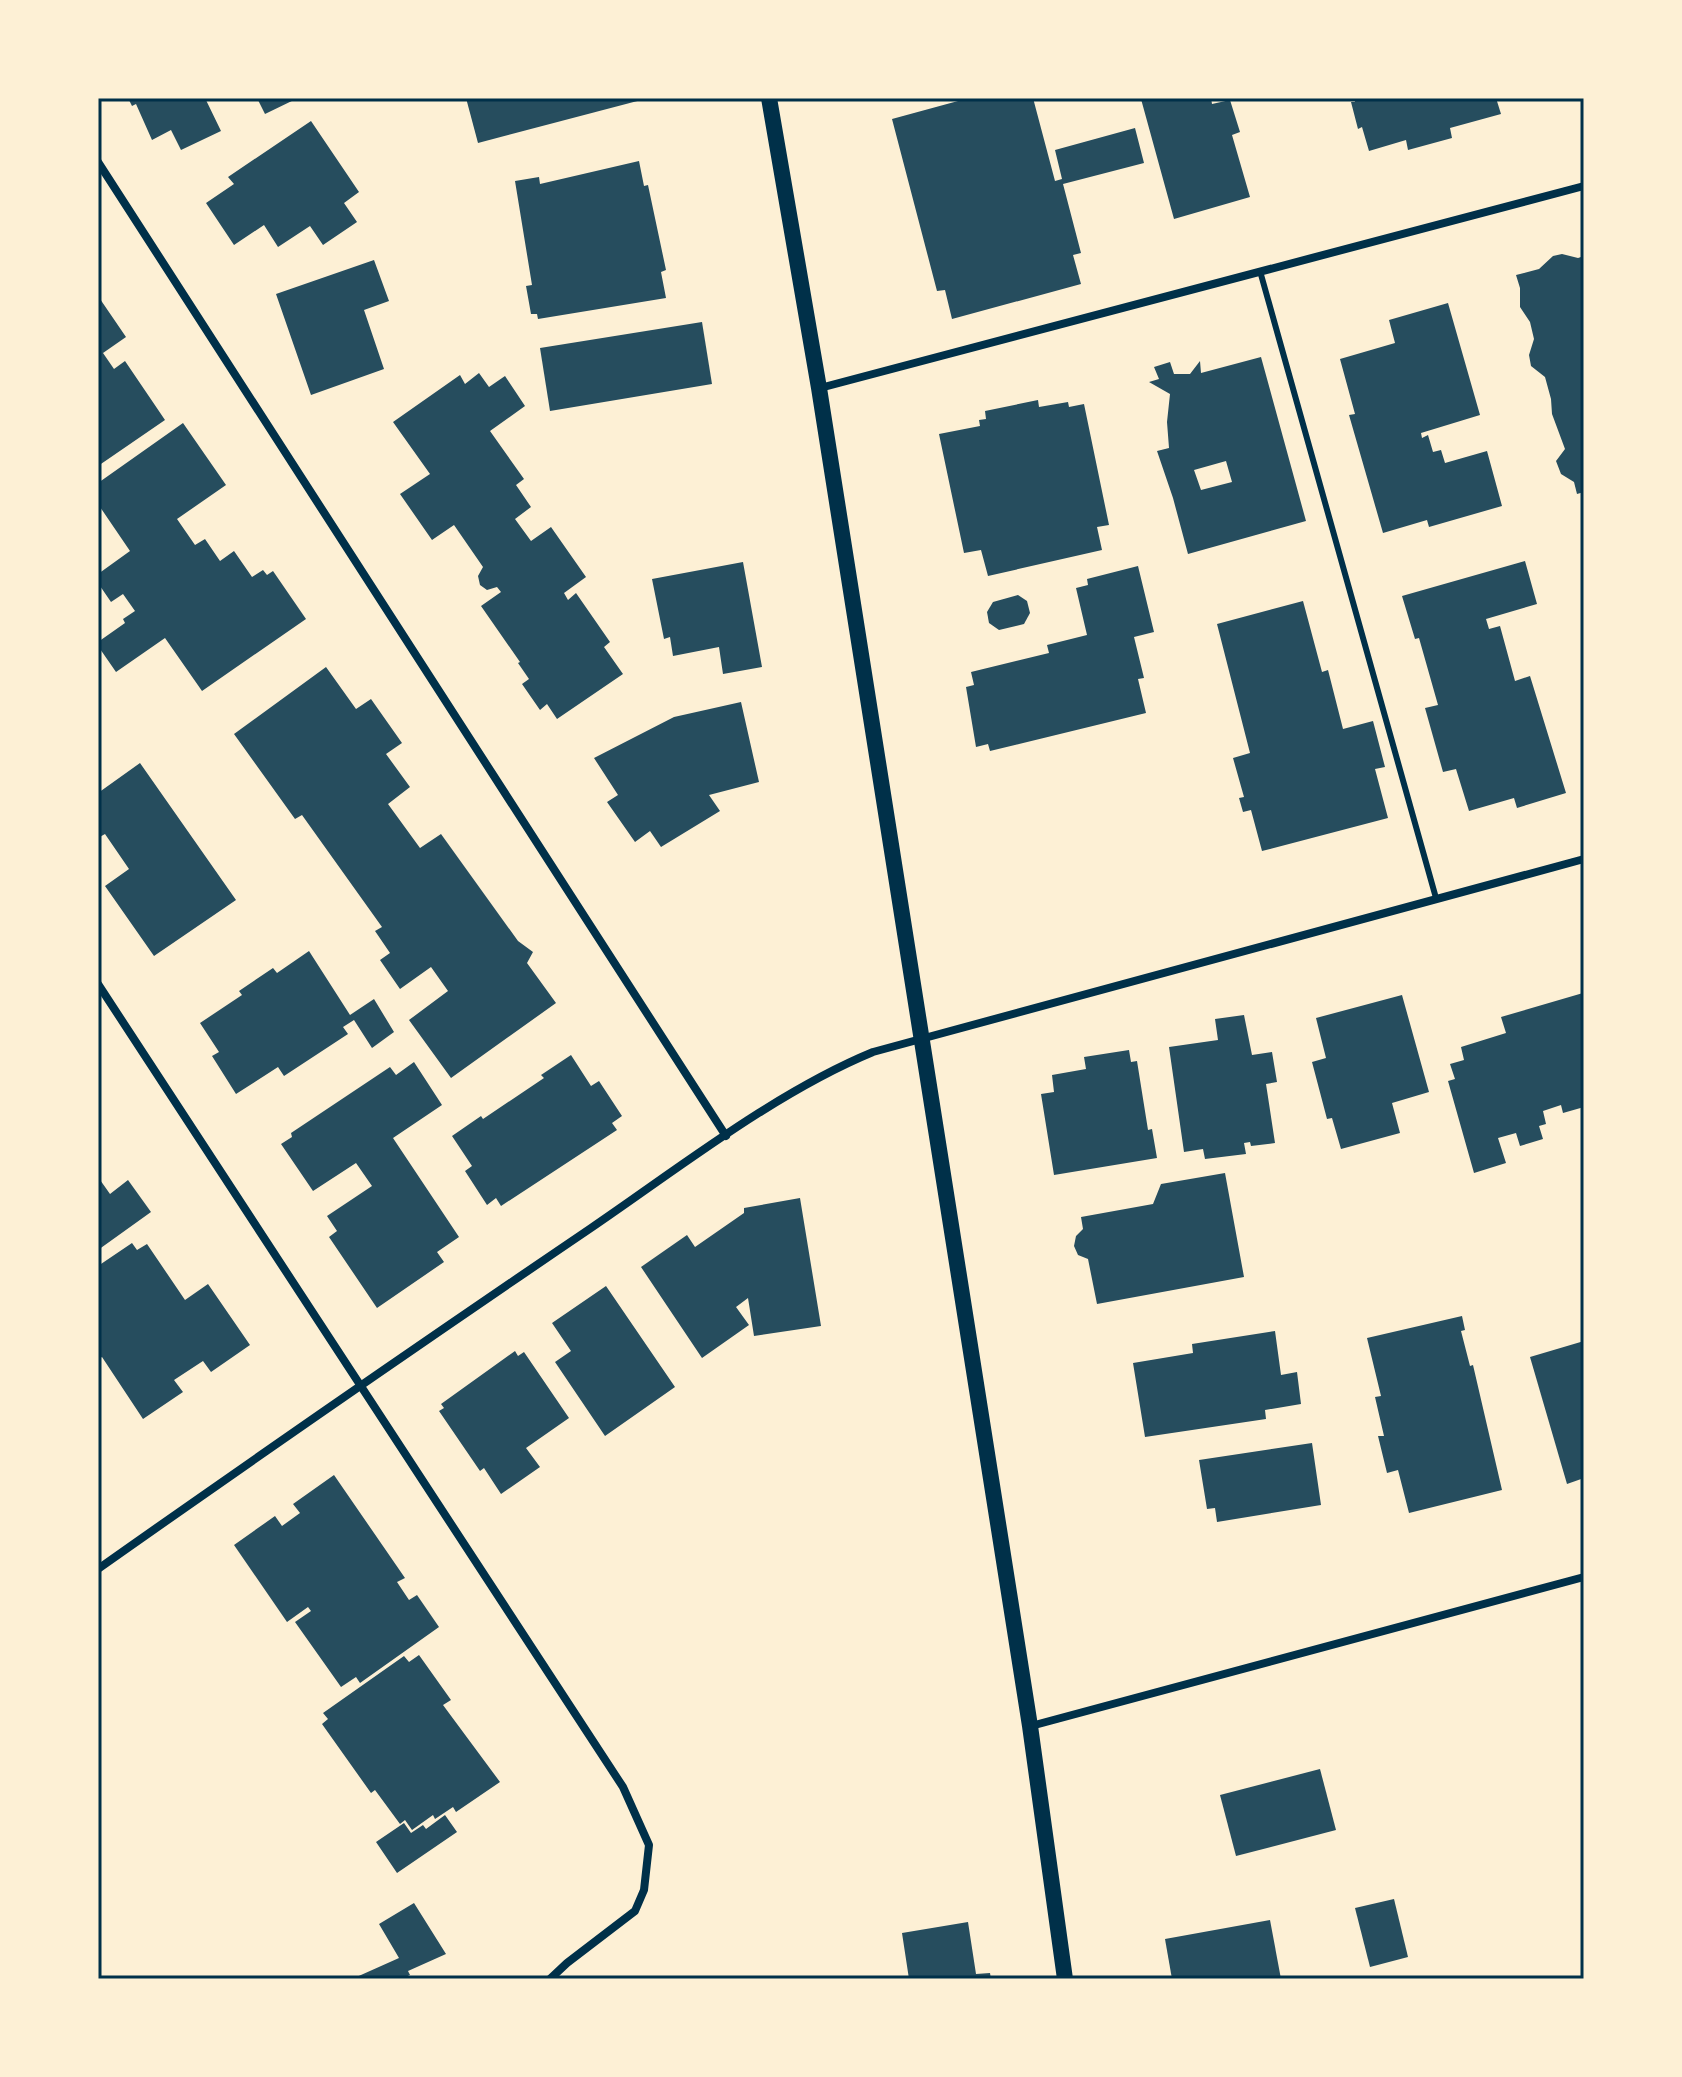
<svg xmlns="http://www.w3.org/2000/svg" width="1682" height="2077" font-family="'Fira Sans Condensed',sans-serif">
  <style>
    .building { fill: #264d5e; fill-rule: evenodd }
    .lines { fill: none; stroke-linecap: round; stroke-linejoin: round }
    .service { stroke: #003049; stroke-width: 6 }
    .minor { stroke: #003049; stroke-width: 8 }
    .secondary { stroke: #003049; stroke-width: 16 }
    .neatline { fill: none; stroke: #003049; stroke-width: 3 }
  </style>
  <rect width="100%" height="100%" fill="#fdf0d5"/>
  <g class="building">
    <polygon points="128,98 205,98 221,131 181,150 171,130 152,140 136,104 132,106"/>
    <polygon points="257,98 298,98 265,114"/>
    <polygon points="466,98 645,98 645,99 478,143"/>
    <polygon points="969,98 1033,98 1055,181 1062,179 1055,150 1135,128 1144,163 1063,184 1081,253 1073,255 1081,284 952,319 945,290 937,291 892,119"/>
    <polygon points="1211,98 1212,104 1230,100 1240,132 1232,135 1250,197 1174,219 1141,99"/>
    <polygon points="1354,98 1496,98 1501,114 1450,128 1452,138 1408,150 1406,140 1369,151 1362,127 1358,129 1351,102 1355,102"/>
    <polygon points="311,121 359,192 344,203 357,222 323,245 310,226 278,247 264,225 234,245 206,203 234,184 228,177"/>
    <polygon points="639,161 644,186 648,185 666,270 661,272 666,298 538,319 537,314 531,314 526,286 532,285 515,181 539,177 540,184"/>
    <polygon points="1562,254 1578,258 1584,256 1584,492 1577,494 1574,482 1561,474 1556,461 1565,449 1552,414 1551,399 1545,377 1531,366 1529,355 1534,339 1530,322 1520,307 1520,288 1516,275 1539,269 1553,256"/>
    <polygon points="374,260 389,301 364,310 384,369 311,395 276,294"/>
    <polygon points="98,296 126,337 103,353 114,369 125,361 165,420 98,466"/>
    <polygon points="1448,303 1480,415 1421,433 1422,438 1428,435 1433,452 1441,450 1445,463 1487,451 1502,506 1429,527 1427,520 1383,533 1349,415 1355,414 1340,359 1395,343 1389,320"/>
    <polygon points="702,322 712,384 550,411 540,348"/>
    <path d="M1261,357L1306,521L1188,554L1173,498L1157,451L1169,448L1167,422L1170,394L1149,382L1159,379L1154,367L1170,362L1174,374H1190L1200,361L1201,373ZM1226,461L1232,482L1201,490L1194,470Z"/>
    <polygon points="479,373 489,387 505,376 525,406 490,431 524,479 516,485 531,507 515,519 531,541 551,527 586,577 564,593 568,600 576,593 610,642 604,647 623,674 557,719 547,704 540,710 522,684 529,679 518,663 520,662 481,606 501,592 497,587 487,590 480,585 478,576 483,567 454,525 432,540 400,494 430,474 393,422 460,375 465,384"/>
    <polygon points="1038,400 1039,407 1068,402 1069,407 1084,404 1109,525 1097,527 1102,550 988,576 981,550 964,553 939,434 980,426 979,420 986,419 985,411"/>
    <polygon points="183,423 226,485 177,519 195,545 205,539 220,561 234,551 252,577 263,570 267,575 273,571 306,619 202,691 165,638 116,672 98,646 98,642 125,623 123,619 135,611 123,594 111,602 98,583 98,574 130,551 98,504 98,483"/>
    <polygon points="1525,561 1537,604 1486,619 1489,629 1500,626 1515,681 1530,676 1566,793 1517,808 1514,798 1469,811 1456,769 1443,772 1425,708 1438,705 1419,638 1415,639 1402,596"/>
    <polygon points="743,562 762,667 723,674 719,647 673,656 670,637 664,639 652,579"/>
    <polygon points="1138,566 1154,632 1134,637 1144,678 1138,679 1146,713 990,751 988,744 976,747 966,687 974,685 971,672 1049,653 1047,645 1087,635 1076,588 1088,585 1087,579"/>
    <polygon points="1018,595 1027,601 1030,613 1024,624 999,630 989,623 987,612 993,602"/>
    <polygon points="1303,601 1322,672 1328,670 1343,729 1373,721 1385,767 1375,769 1388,818 1262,851 1251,810 1243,812 1239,798 1244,797 1233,758 1250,753 1217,624"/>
    <polygon points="326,667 356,709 371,699 402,743 386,754 410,787 388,804 420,848 441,834 518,941 533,952 527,963 556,1003 451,1078 409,1020 448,991 431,967 400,989 380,960 390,953 375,931 382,927 302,815 295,819 234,734"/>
    <polygon points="741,702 759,782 709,795 720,811 661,847 650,831 635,842 607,802 618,795 594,758 674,717"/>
    <polygon points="140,763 236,900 154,956 105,886 129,869 105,834 98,838 98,793"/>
    <polygon points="309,951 350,1015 374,999 394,1032 372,1048 354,1020 343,1027 348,1034 284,1076 278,1067 236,1094 212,1056 219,1052 200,1023 242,995 239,991 273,968 277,973"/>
    <polygon points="1583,993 1584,1107 1563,1113 1561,1105 1543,1111 1546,1124 1539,1126 1543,1139 1520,1146 1516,1133 1498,1138 1506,1163 1474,1173 1448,1081 1455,1079 1450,1064 1464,1060 1461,1047 1506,1033 1501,1017"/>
    <polygon points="1402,995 1429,1092 1392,1103 1400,1133 1341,1149 1332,1118 1327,1119 1312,1062 1326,1058 1316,1018"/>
    <polygon points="1244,1015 1252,1055 1272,1052 1277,1082 1266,1084 1275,1143 1251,1146 1250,1142 1244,1143 1246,1154 1205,1159 1203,1149 1184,1152 1169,1047 1218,1040 1215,1019"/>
    <polygon points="1129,1050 1131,1062 1137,1061 1148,1130 1152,1129 1157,1158 1054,1175 1041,1094 1054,1092 1052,1075 1086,1069 1084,1057"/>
    <polygon points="571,1055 591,1086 599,1081 622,1116 612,1123 617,1130 501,1206 496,1198 487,1205 465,1171 472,1166 452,1136 481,1116 483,1119 544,1078 541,1075"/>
    <polygon points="414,1062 442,1105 393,1138 459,1237 437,1252 444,1262 377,1308 329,1237 337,1231 327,1216 372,1186 356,1163 313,1191 281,1144 292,1137 291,1133 390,1067 396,1075"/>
    <polygon points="1225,1173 1244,1277 1097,1304 1088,1259 1078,1255 1074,1246 1076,1236 1083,1229 1081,1217 1153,1204 1161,1184"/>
    <polygon points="98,1177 110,1194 128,1180 151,1212 98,1250"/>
    <polygon points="800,1198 821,1326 754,1336 748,1298 736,1307 749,1325 702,1358 641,1267 687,1235 695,1247 744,1213 744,1208"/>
    <polygon points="132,1243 137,1250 147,1244 185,1300 208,1284 250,1345 211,1372 203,1361 174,1380 183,1392 143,1419 102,1357 98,1359 98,1266"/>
    <polygon points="606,1286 675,1387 605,1436 555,1362 571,1351 552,1323"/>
    <polygon points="1462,1316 1465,1330 1461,1331 1470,1366 1473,1365 1502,1490 1409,1513 1398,1470 1387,1473 1378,1436 1384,1436 1375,1397 1381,1396 1367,1338"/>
    <polygon points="1275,1331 1281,1375 1297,1372 1301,1404 1265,1410 1266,1419 1145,1437 1133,1363 1193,1353 1192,1344"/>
    <polygon points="1584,1341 1584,1478 1567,1484 1530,1357"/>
    <polygon points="515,1351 518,1356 524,1352 569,1418 526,1448 540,1467 501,1494 484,1468 480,1471 439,1411 444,1408 441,1404"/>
    <polygon points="1312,1443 1321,1505 1217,1522 1215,1508 1207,1509 1199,1460"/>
    <polygon points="334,1475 405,1578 397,1582 409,1600 417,1595 439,1627 360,1683 356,1677 341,1687 295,1622 311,1611 308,1607 287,1622 234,1545 275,1516 282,1526 300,1513 293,1504"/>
    <polygon points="419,1655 451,1700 443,1705 500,1782 456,1812 453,1807 435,1819 433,1815 412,1830 405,1820 400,1824 375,1790 371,1793 322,1724 328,1719 323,1713 404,1656 409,1662"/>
    <polygon points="1320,1769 1336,1830 1236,1856 1220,1795"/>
    <polygon points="445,1815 457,1832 397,1873 376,1842 404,1823 411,1833 423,1825 426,1829"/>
    <polygon points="1394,1899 1408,1957 1370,1967 1355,1908"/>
    <polygon points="414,1903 446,1954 408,1971 410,1975 401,1979 352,1979 399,1958 379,1924"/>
    <polygon points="1270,1920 1281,1979 1172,1979 1165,1939"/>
    <polygon points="968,1922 976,1974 990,1973 991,1979 909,1979 902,1933"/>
  </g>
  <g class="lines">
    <polyline class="service" points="1260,271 1436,898"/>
    <g class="minor">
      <polyline points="98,162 726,1136"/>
      <polyline points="820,388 1584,186"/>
      <polyline points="98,984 623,1787 649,1845 644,1890 635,1911 567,1963 550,1979"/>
      <path d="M98,1569C261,1454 426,1340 591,1228C679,1168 776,1092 873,1052L1584,859"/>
      <polyline points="1031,1726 1584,1577"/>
    </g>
    <polyline class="secondary" points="769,98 819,388 1030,1726 1065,1979"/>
  </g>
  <rect width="1682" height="2077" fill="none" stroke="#fdf0d5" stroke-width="200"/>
  <rect x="100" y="100" width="1482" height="1877" class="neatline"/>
</svg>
